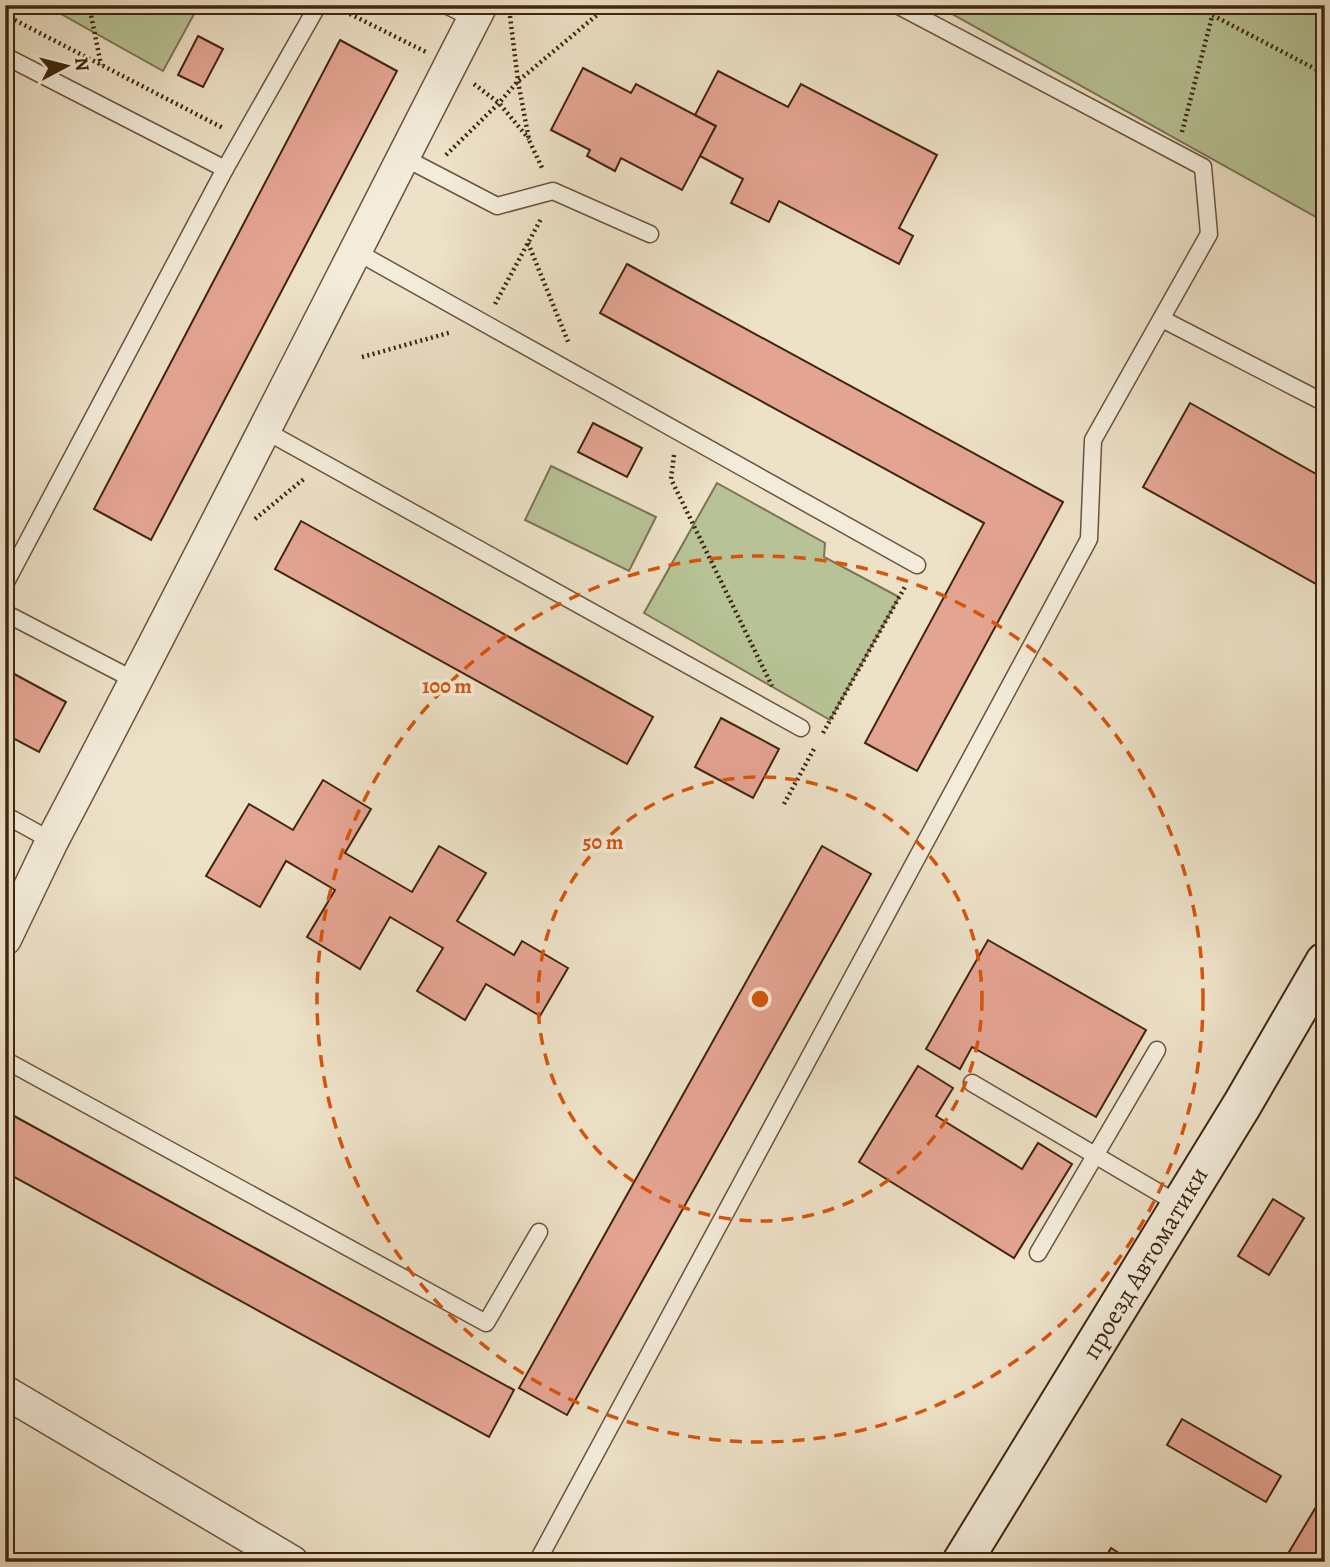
<svg xmlns="http://www.w3.org/2000/svg" width="1330" height="1567" font-family="Alegreya,serif">
  <style>
    .green { fill: #b7c396; stroke: #7c7452; stroke-width: 2 }
    .building { fill: #e4a492; stroke: #40250e; stroke-width: 2 }
    .lines { fill: none; stroke-linecap: round; stroke-linejoin: round }
    .lane-casing { stroke: #6b543c; stroke-width: 19 }
    .street-casing { stroke: #6b543c; stroke-width: 35 }
    .secondary-casing { stroke: #40250e; stroke-width: 42 }
    .path { stroke: #40250e; stroke-width: 4.5; stroke-dasharray: 2 3.5; stroke-linecap: butt }
    .lane { stroke: #f3ecdb; stroke-width: 16 }
    .street { stroke: #f3ecdb; stroke-width: 32 }
    .secondary { stroke: #f3ecdb; stroke-width: 38 }
    .ring { fill: none; stroke: #d7540c; stroke-width: 3.5; stroke-dasharray: 12 9 }
    .labels { text-anchor: middle; dominant-baseline: central; stroke-width: 7; stroke-linejoin: round; paint-order: stroke }
    .street-label { font-size: 26px; fill: #40250e; stroke: #f3ecdb }
    .centre { fill: #d7540c; stroke: #f3ecdb; stroke-width: 3.5 }
    .ring-label { font-size: 21px; text-anchor: middle; font-weight: bold; fill: #d7540c; stroke: #f3ecdb; stroke-width: 7; stroke-linejoin: round; paint-order: stroke }
  </style>
  <rect width="100%" height="100%" fill="#ede1c7"/>
  <filter id="stains"><feTurbulence type="fractalNoise" baseFrequency=".00286" numOctaves="4"/><feColorMatrix values="0 0 0 0 .2 0 0 0 0 .09 0 0 0 0 .02 0 0 0 .5 -.17"/></filter>
  <radialGradient id="worn" r=".72"><stop offset=".6" stop-color="#630" stop-opacity="0"/><stop offset="1" stop-color="#630" stop-opacity=".3"/></radialGradient>
  <g class="green">
    <polygon points="45,5 199,5 163,71"/>
    <polygon points="936,5 1325,5 1325,222"/>
    <polygon points="551,466 656,517 629,571 525,520"/>
    <polygon points="717,483 825,543 824,557 899,597 830,720 644,613"/>
  </g>
  <g class="building">
    <polygon points="198,36 223,49 203,87 178,75"/>
    <polygon points="340,40 397,71 151,540 94,509"/>
    <polygon points="583,68 631,93 636,84 716,126 682,190 621,158 615,171 587,156 590,150 551,130"/>
    <polygon points="718,71 788,107 801,84 937,155 899,228 913,236 899,264 779,201 769,222 731,203 743,179 700,156 716,126 695,115"/>
    <polygon points="627,264 1063,502 917,771 865,743 984,523 600,313"/>
    <polygon points="1190,403 1325,479 1325,589 1143,487"/>
    <polygon points="593,423 642,448 627,477 578,452"/>
    <polygon points="301,521 653,717 627,764 275,569"/>
    <polygon points="5,669 66,702 39,752 5,734"/>
    <polygon points="721,718 779,749 753,798 695,767"/>
    <polygon points="323,780 371,809 345,853 412,892 439,846 486,873 457,921 514,955 522,941 568,968 540,1016 486,984 465,1020 417,991 443,948 390,917 360,969 307,937 335,890 286,861 260,907 206,876 249,804 293,830"/>
    <polygon points="822,846 871,874 567,1415 519,1388"/>
    <polygon points="988,940 1146,1030 1096,1117 972,1047 960,1069 926,1049"/>
    <polygon points="918,1066 953,1088 936,1116 1022,1169 1038,1143 1072,1164 1014,1258 859,1162"/>
    <polygon points="5,1111 514,1390 489,1437 5,1172"/>
    <polygon points="1273,1199 1304,1218 1269,1275 1238,1256"/>
    <polygon points="1182,1419 1281,1476 1266,1502 1167,1445"/>
    <polygon points="1325,1492 1325,1562 1283,1562"/>
    <polygon points="1111,1548 1133,1562 1103,1562"/>
  </g>
  <g class="lines">
    <defs>
      <g id="lane">
        <polyline points="446,5 474,19"/>
        <polyline points="5,56 225,169 318,5"/>
        <polyline points="403,157 497,206 553,191 650,234"/>
        <polyline points="357,252 917,565"/>
        <polyline points="1162,319 1325,403"/>
        <polyline points="264,430 801,728"/>
        <polyline points="5,584 225,169"/>
        <polyline points="5,613 136,681"/>
        <polyline points="5,815 52,841"/>
        <polyline points="5,1060 486,1323 539,1232"/>
        <polyline points="972,1083 1180,1205"/>
        <polyline points="1038,1253 1157,1050"/>
        <polyline points="537,1562 1089,539 1093,440 1209,234 1203,167 897,5"/>
      </g>
      <g id="street">
        <path d="M5,939L52,841C198,564 338,284 481,5"/>
        <polyline points="5,1392 292,1562"/>
      </g>
      <polyline id="secondary" points="962,1562 1242,1105 1325,962"/>
    </defs>
    <use href="#lane" class="lane-casing"/>
    <use href="#street" class="street-casing"/>
    <use href="#secondary" class="secondary-casing"/>
    <g class="path">
      <polyline points="89,5 101,65"/>
      <polyline points="1193,5 1325,74"/>
      <polyline points="340,9 426,52"/>
      <polyline points="5,15 223,128"/>
      <polyline points="510,16 518,81 529,140 543,170"/>
      <polyline points="474,84 499,103 529,139"/>
      <polyline points="1182,132 1215,5"/>
      <polyline points="446,155 499,103 518,81 609,5"/>
      <polyline points="528,243 569,344"/>
      <polyline points="495,304 542,217"/>
      <polyline points="362,357 452,332"/>
      <polyline points="674,455 671,479 772,686"/>
      <polyline points="255,519 305,478"/>
      <polyline points="823,733 906,585"/>
      <polyline points="784,804 815,747"/>
    </g>
    <use href="#lane" class="lane"/>
    <use href="#street" class="street"/>
    <use href="#secondary" class="secondary"/>
  </g>
  <g class="ring">
    <circle cx="760" cy="999" r="222"/>
    <circle cx="760" cy="999" r="443"/>
  </g>
  <g class="labels">
    <g class="street-label">
      <text transform="translate(1145 1263) rotate(-59)">проезд Автоматики</text>
    </g>
  </g>
  <circle cx="760" cy="999" r="10" class="centre"/>
  <g class="ring-label">
    <text x="447" y="693">100 m</text>
    <text x="603" y="849">50 m</text>
  </g>
  <rect width="1330" height="1567" fill="none" stroke="#ede1c7" stroke-width="28"/>
  <rect x="7" y="7" width="1316" height="1553" fill="none" stroke="#40250e" stroke-width="3.5"/>
  <rect x="14" y="14" width="1302" height="1539" fill="none" stroke="#40250e" stroke-width="2"/>
  <g transform="translate(66 66) rotate(83)" stroke="#f3ecdb" stroke-width="5" paint-order="stroke">
  <path d="M0-5L12 26L0 18L-12 26Z" fill="#40250e"/>
  <text y="-10" font-size="19" font-weight="bold" text-anchor="middle" fill="#40250e">N</text>
  </g>
  <rect width="100%" height="100%" filter="url(#stains)"/>
  <rect width="100%" height="100%" fill="url(#worn)"/>
</svg>
